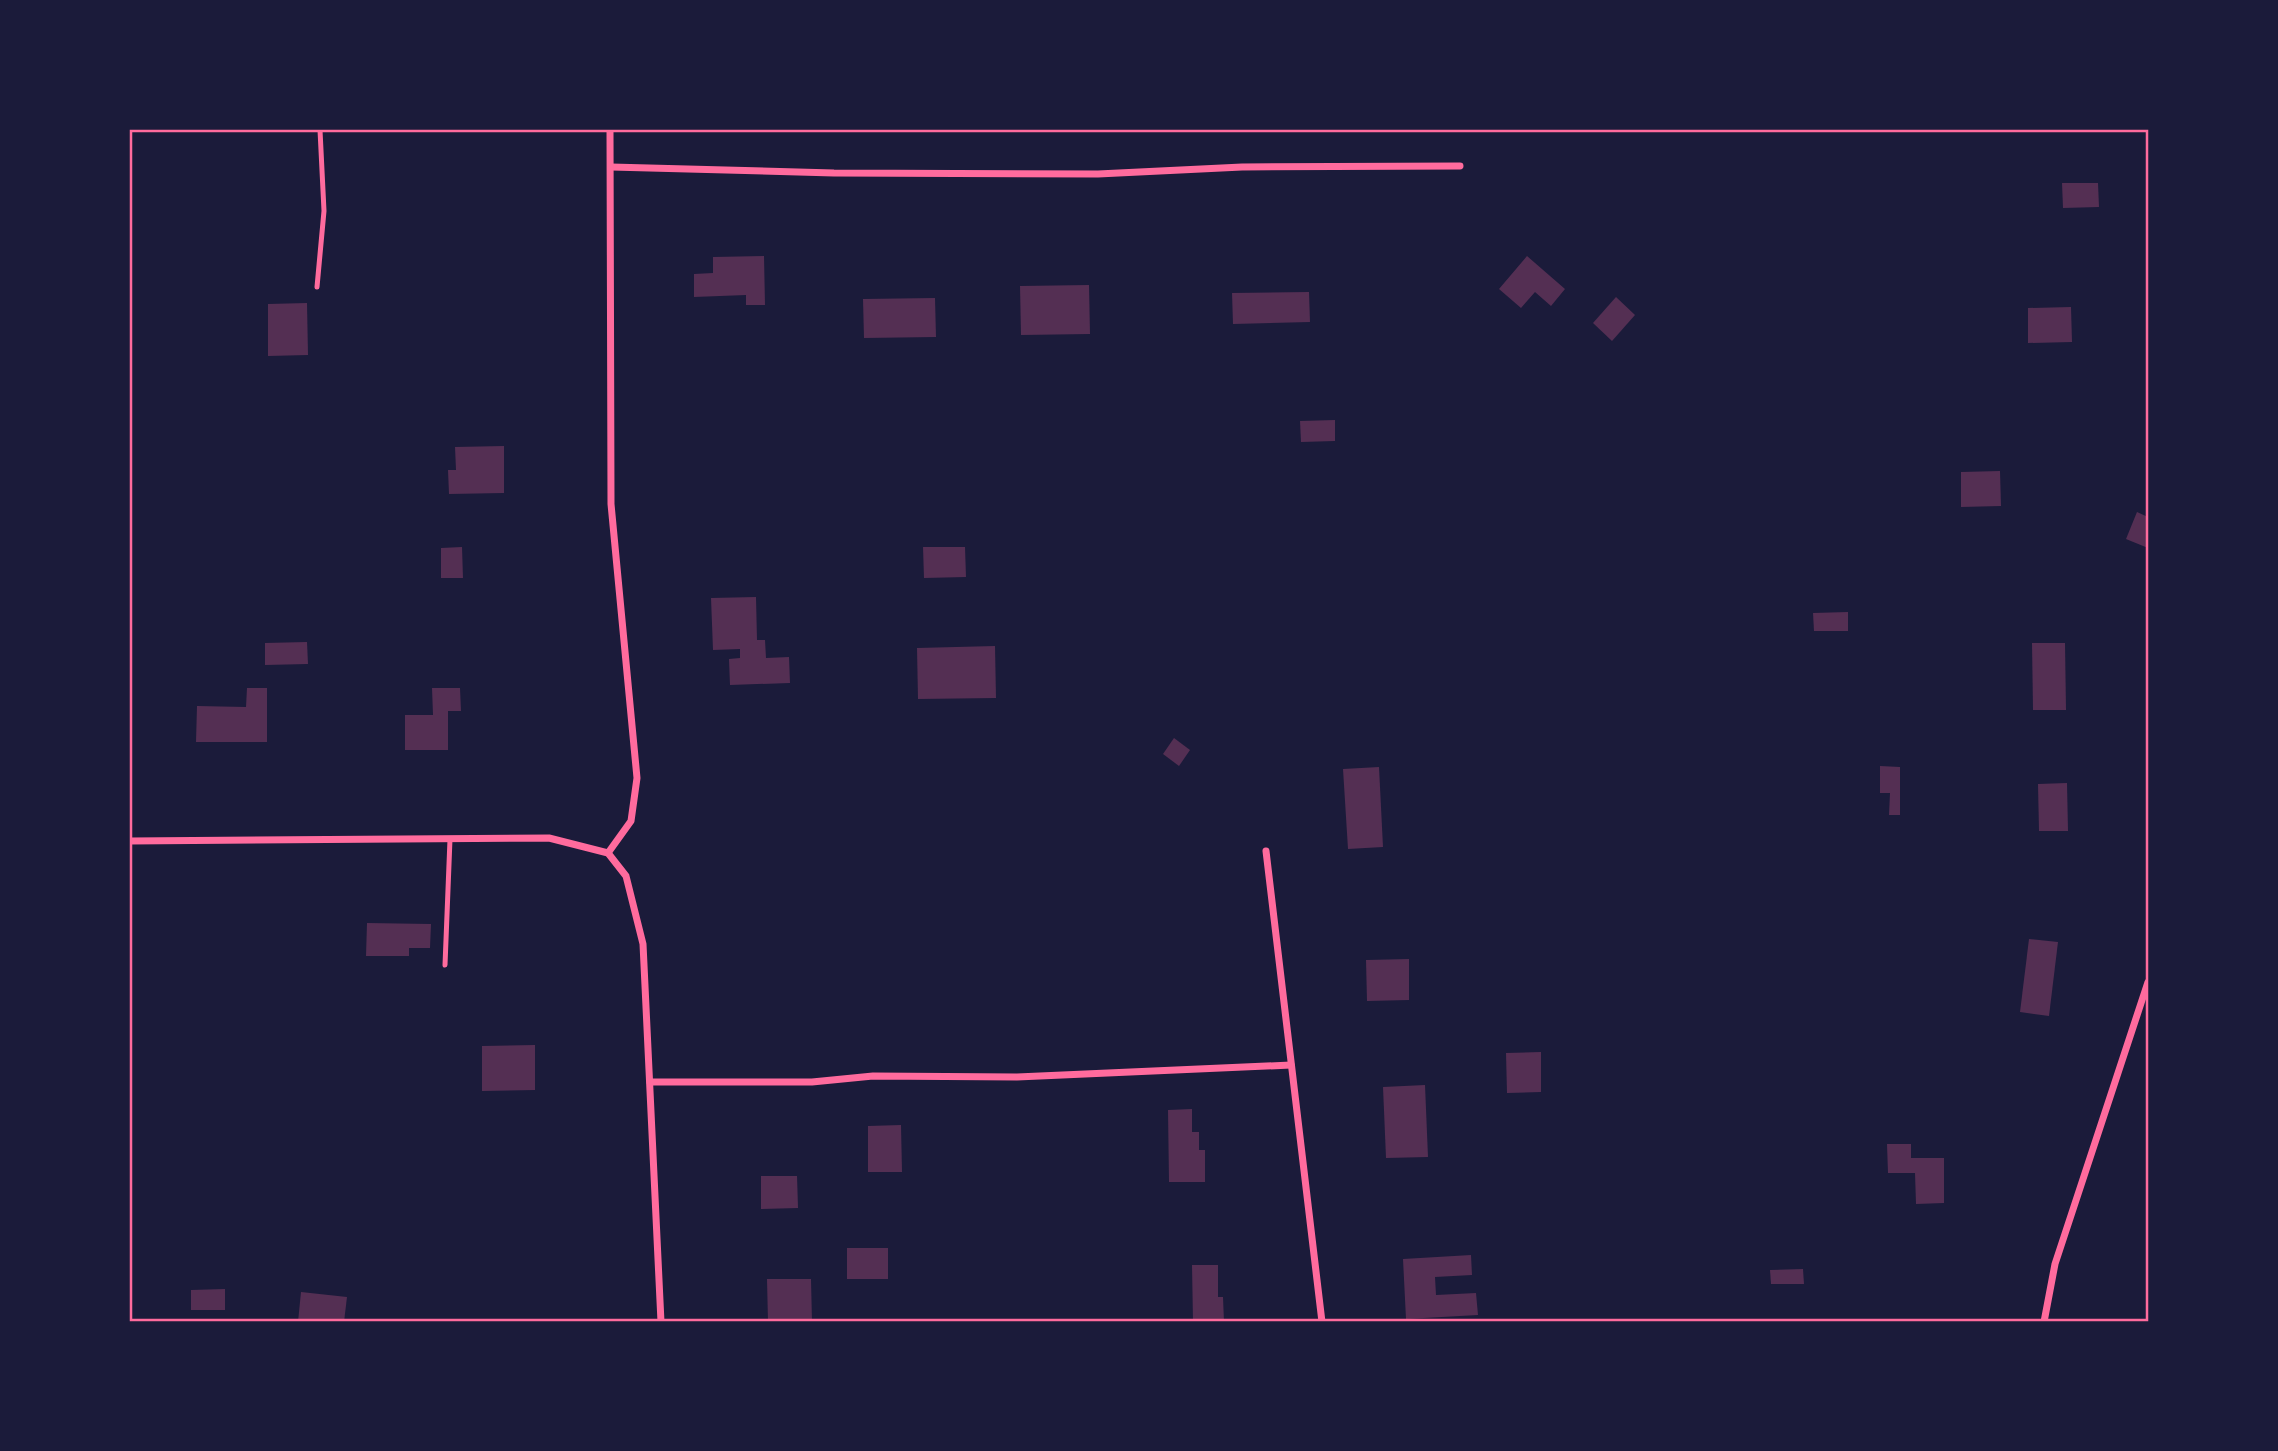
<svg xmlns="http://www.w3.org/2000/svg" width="2278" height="1451" font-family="Lora,serif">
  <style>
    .building { fill: #542f53 }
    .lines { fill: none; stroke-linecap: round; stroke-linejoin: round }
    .service { stroke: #ff6b9d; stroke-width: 5 }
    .minor { stroke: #ff6b9d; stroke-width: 7 }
    .neatline { fill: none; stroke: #ff6b9d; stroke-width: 2.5 }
  </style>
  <rect width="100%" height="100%" fill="#1b1b3a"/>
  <g class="building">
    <polygon points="2062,183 2098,183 2099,207 2063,208"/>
    <polygon points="764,256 765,305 746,305 746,295 694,297 694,274 713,273 713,257"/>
    <polygon points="1527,256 1565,289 1551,306 1535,292 1521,308 1499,289"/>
    <polygon points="1089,285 1090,334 1021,335 1020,286"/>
    <polygon points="1309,292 1310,322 1233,324 1232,293"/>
    <polygon points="1616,297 1635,315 1612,341 1593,323"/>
    <polygon points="935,298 936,337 864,338 863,299"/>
    <polygon points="307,303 308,355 268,356 268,304"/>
    <polygon points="2071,307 2072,342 2028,343 2028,308"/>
    <polygon points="1335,420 1335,441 1301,442 1300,421"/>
    <polygon points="504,446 504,493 449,494 448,470 456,470 455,447"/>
    <polygon points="2000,471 2001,506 1961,507 1961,472"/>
    <polygon points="2137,512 2148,517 2148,548 2126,539"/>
    <polygon points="462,547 463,578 441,578 441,548"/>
    <polygon points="923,547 965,547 966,577 924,578"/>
    <polygon points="756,597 757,640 765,640 766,658 789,657 790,683 730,685 729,659 740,658 740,649 713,650 711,598"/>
    <polygon points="1848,612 1848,631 1814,631 1813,613"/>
    <polygon points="307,642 308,664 265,665 265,643"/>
    <polygon points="2032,643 2065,643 2066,710 2033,710"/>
    <polygon points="995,646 996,698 918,699 917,648"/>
    <polygon points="247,688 267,688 267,742 196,742 197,706 246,707"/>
    <polygon points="432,688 460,688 461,711 448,711 448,750 405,750 405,715 433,715"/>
    <polygon points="1174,738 1190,750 1179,766 1163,754"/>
    <polygon points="1880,766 1900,767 1900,815 1889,815 1890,793 1880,793"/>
    <polygon points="1379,767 1383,847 1348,849 1343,769"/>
    <polygon points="2067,783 2068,831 2039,831 2038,784"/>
    <polygon points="367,923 431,924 430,948 409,948 409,956 366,956"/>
    <polygon points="2029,939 2058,942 2049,1016 2020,1012"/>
    <polygon points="1409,959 1409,1000 1367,1001 1366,960"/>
    <polygon points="535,1045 535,1090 482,1091 482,1046"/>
    <polygon points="1541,1052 1541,1092 1507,1093 1506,1053"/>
    <polygon points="1425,1085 1428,1157 1386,1158 1383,1087"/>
    <polygon points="1192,1109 1192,1132 1199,1132 1199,1150 1205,1150 1205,1182 1169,1182 1168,1110"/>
    <polygon points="901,1125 902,1172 868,1172 868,1126"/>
    <polygon points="1887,1144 1911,1144 1911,1158 1944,1158 1944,1203 1916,1204 1915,1173 1888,1173"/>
    <polygon points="761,1176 797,1176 798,1208 761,1209"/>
    <rect x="847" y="1248" width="41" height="31"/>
    <polygon points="1471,1255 1472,1275 1435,1277 1436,1295 1476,1293 1478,1315 1406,1319 1403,1259"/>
    <polygon points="1192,1265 1218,1265 1218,1297 1223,1297 1224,1322 1193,1322"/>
    <polygon points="1803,1269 1804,1284 1771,1284 1770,1270"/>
    <polygon points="767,1279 811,1279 812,1322 768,1322"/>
    <polygon points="225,1289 225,1310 191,1310 191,1290"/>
    <polygon points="301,1292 347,1297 344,1322 298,1322"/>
  </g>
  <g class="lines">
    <g class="service">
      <polyline points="317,287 324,211 320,130"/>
      <polyline points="445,965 450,839"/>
    </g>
    <g class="minor">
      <polyline points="611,167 834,173 1098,174 1242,167 1460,166"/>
      <polyline points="130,841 549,838 608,853 626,876 643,944 661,1322"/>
      <polyline points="1266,851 1322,1322"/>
      <polyline points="608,853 631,821 637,778 611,504 610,130"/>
      <polyline points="650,1082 812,1082 873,1076 1017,1077 1291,1065"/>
      <polyline points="2044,1322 2055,1264 2148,982"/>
    </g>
  </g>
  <rect width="2278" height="1451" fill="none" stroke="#1b1b3a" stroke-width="262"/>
  <rect x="131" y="131" width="2016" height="1189" class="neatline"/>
</svg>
